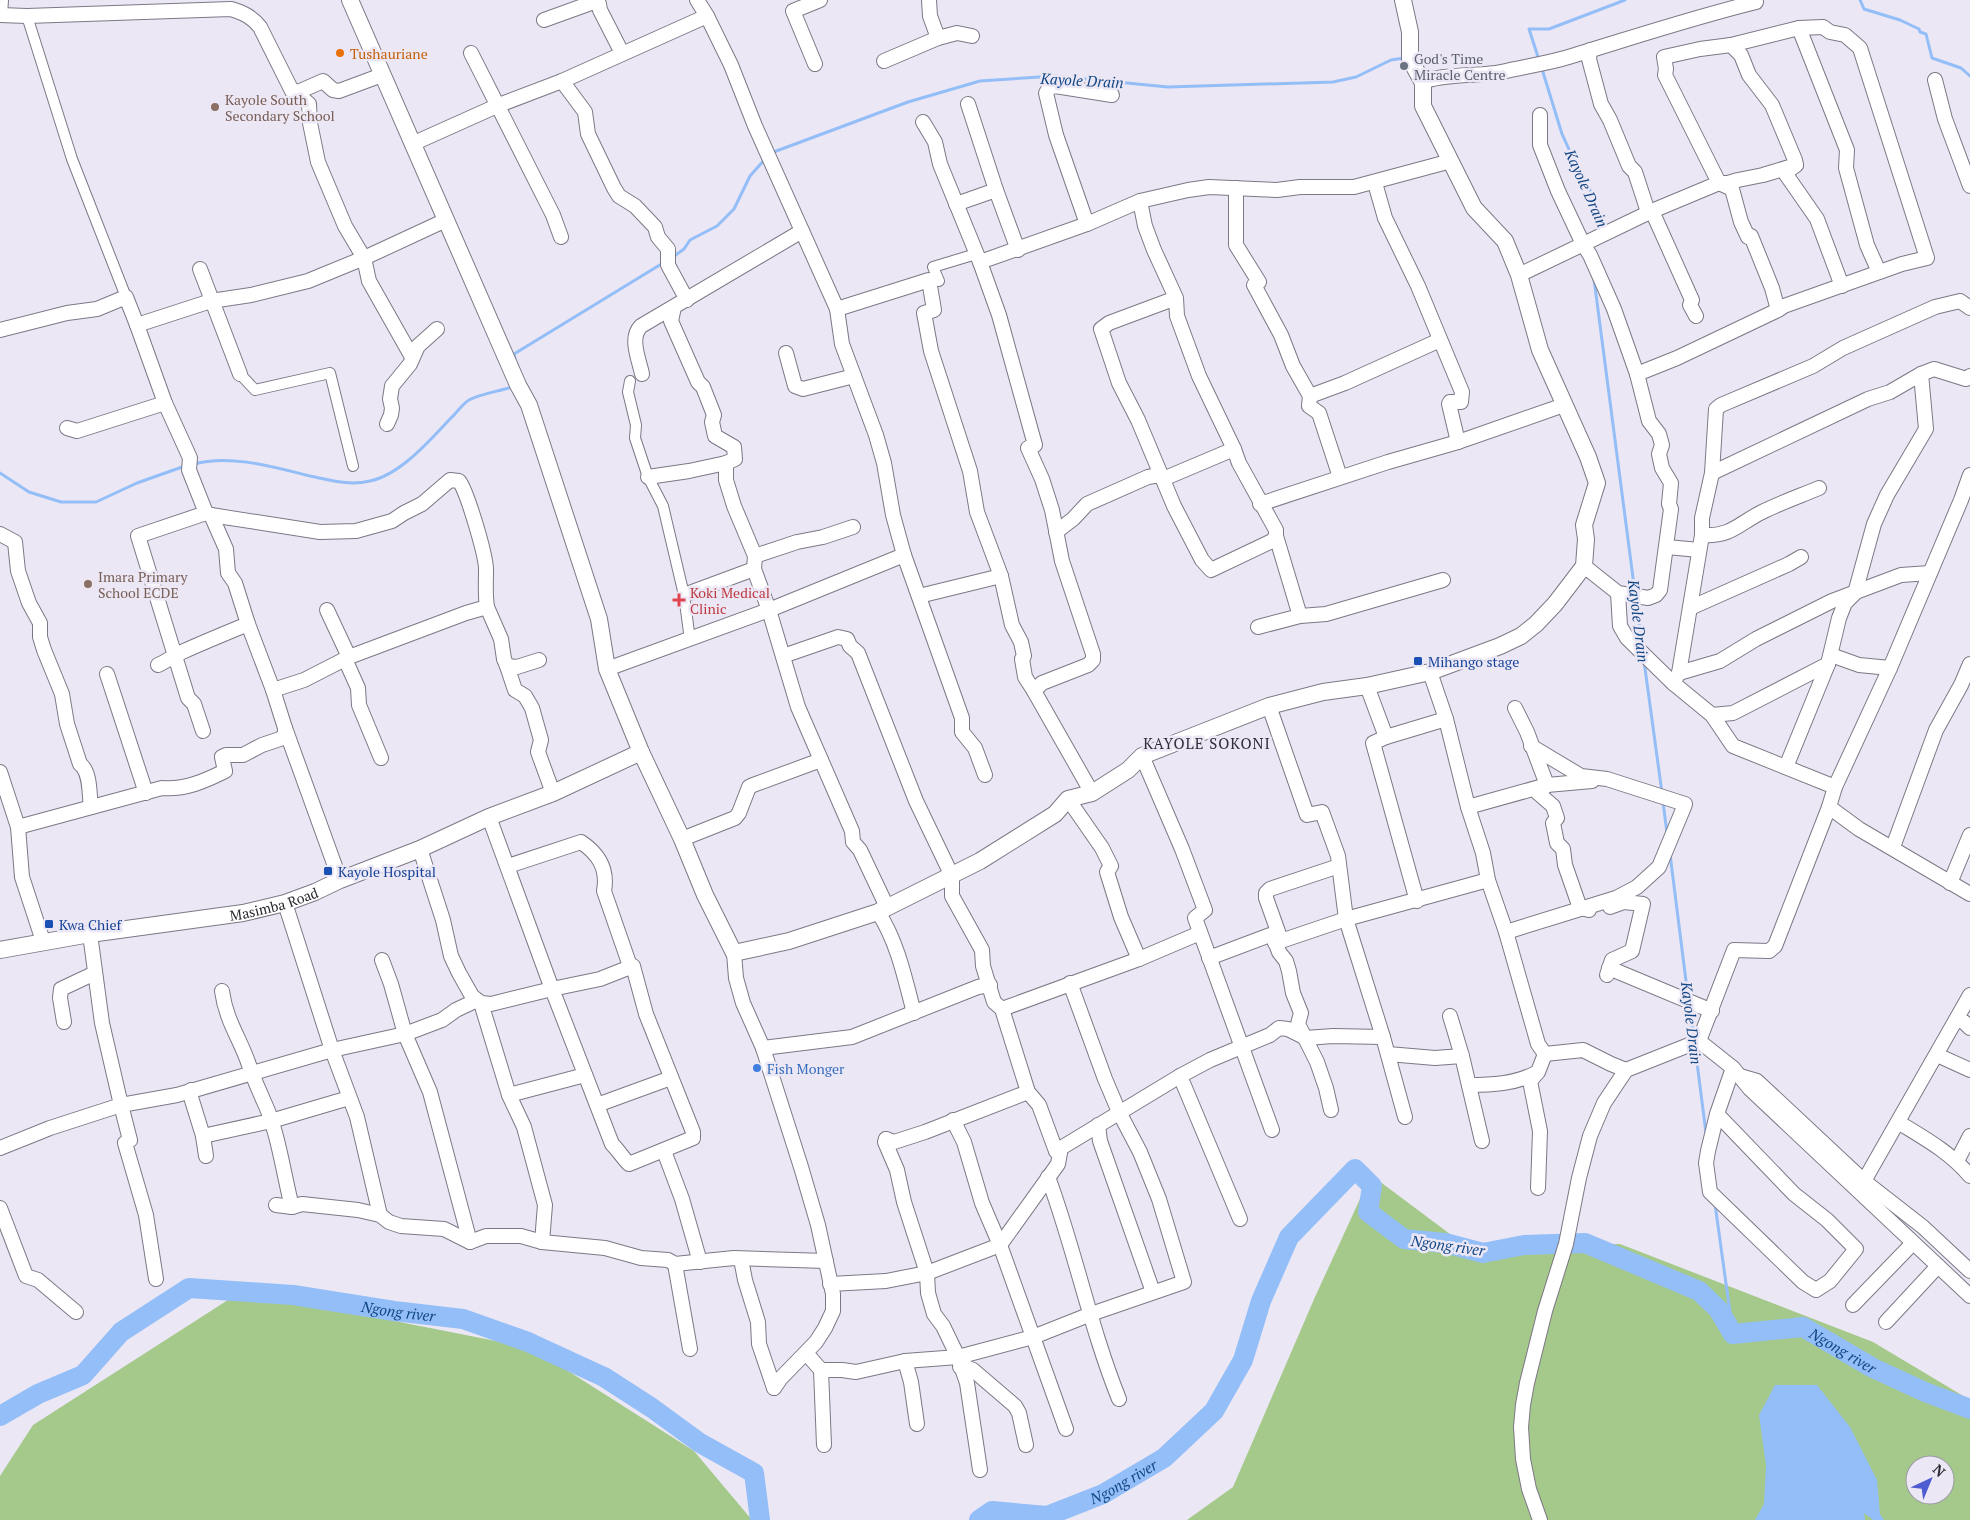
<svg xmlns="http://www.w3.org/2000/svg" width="1970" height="1520" font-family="'PT Serif',serif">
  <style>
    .green { fill: #a4c98a; fill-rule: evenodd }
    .water { fill: #93bef7 }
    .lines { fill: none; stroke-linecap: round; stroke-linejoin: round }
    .stream { stroke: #93bef7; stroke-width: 3 }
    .river { stroke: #93bef7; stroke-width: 20 }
    .pedestrian-casing { stroke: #7d7885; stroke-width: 12 }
    .minor-casing { stroke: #7d7885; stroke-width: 16 }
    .tertiary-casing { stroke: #7d7885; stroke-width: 18 }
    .pedestrian { stroke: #fff; stroke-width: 10 }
    .minor { stroke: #fff; stroke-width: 14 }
    .tertiary { stroke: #fff; stroke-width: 16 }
    .food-dot { fill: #e8710a; stroke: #ece7f5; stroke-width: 2 }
    .worship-dot { fill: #6b7280; stroke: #ece7f5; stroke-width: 2 }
    .education-dot { fill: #8d6e63; stroke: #ece7f5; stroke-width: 2 }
    .health-dot { fill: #e0444e; stroke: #ece7f5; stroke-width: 2 }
    .transit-dot { fill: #1a4fb4; stroke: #ece7f5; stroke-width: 2 }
    .shop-dot { fill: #3f7fe0; stroke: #ece7f5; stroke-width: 2 }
    .labels { text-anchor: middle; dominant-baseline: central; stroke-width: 5; stroke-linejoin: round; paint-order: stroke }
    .food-label { font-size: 14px; fill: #c56008; stroke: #ece7f5; text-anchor: start }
    .worship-label { font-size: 14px; fill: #5b616d; stroke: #ece7f5; text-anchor: start }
    .education-label { font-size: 14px; fill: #785e54; stroke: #ece7f5; text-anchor: start }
    .health-label { font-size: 14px; fill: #be3a42; stroke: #ece7f5; text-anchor: start }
    .transit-label { font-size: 14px; fill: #164399; stroke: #ece7f5; text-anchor: start }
    .street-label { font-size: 14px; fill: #29272d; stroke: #ece7f5 }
    .shop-label { font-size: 14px; fill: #366cbe; stroke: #ece7f5; text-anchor: start }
    .water-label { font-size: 15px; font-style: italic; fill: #124785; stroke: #ece7f5 }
    .neighbourhood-label { font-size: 15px; letter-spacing: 1px; fill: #312d38; stroke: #ece7f5 }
  </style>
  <rect width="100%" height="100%" fill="#ece7f5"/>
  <g class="green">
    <path d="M1371,1175L1466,1246L1620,1244L1873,1342L1970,1400V1520H1187L1233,1487L1315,1297ZM1915,1465H1945V1495H1915Z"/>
    <polygon points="242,1291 532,1348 694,1451 752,1520 0,1520 0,1476 33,1425"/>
  </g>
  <polygon class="water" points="1775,1385 1817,1385 1850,1427 1877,1480 1880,1514 1884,1520 1873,1520 1864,1513 1865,1520 1755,1520 1764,1504 1766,1465 1759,1415"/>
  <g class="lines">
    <g class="stream">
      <polyline points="1860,0 1864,9 1900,20 1919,29 1920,32 1926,34 1932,58 1961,68 1970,76"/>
      <polyline points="1539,60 1529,29 1549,29 1625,0"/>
      <polyline points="1542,69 1562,134 1577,167 1586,180 1606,230"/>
      <polyline points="771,153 908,102 980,81 1055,76 1168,87 1333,82 1356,77 1391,60 1404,58"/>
      <polyline points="673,257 684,249 690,240 717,226 734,209 750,176 765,159"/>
      <polyline points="1594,279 1635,593"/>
      <polyline points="515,360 514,354 663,263"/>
      <path d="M194,464C230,454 274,467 310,476C331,480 348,486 370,481C400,475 429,441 450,419C456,414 462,404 469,400C480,394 500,391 512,387"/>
      <polyline points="0,473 29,492 61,502 96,502 137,483 185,466"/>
      <polyline points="1636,599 1642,647"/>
      <polyline points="1644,661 1662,793"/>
      <polyline points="1663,802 1667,833"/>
      <polyline points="1670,854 1688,997"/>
      <polyline points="1689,1005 1694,1039"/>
      <polyline points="1695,1047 1706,1133"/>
      <polyline points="1715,1204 1733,1334"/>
    </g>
    <g class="river">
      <path id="s1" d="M0,1416L38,1394L83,1375L121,1332L189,1288L293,1295L394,1311L463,1319L528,1342L604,1377L652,1408L700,1443L754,1473L760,1520"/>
      <path id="s2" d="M979,1520L992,1511L1047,1516L1103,1494L1164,1458L1214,1411L1243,1360L1261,1301L1289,1237L1355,1169L1372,1186L1368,1212L1404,1239L1445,1243L1483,1253L1524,1245L1585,1243L1699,1291L1718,1309L1733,1334L1803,1327L1873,1368L1925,1392L1970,1409"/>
    </g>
    <defs>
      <g id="pedestrian">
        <polyline points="27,16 72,159 126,297"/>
        <polyline points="939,281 933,267 976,254"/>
        <polyline points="240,374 255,390 330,373 353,466"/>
        <polyline points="630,381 628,392 636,425 635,438 648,477 663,506 684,595 690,640"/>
      </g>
      <g id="minor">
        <polyline points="697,0 707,16 731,65 755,126 837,309 842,344 876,435 884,463 893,515 904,555 962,718 962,732 975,748 985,775"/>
        <polyline points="929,0 930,16 938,38 957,33 972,36"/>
        <path d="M0,15L27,16L231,9C244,13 252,17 260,27L292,91L298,92L323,81L333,90L339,91L382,75"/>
        <polyline points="0,15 1,0"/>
        <polyline points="544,20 594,2 599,4 600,10 622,53"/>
        <polyline points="1799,28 1847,150 1846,168 1867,245 1879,272"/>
        <polyline points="1731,45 1741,55 1749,75 1772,105 1795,160 1796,165 1785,173 1817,219 1842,286"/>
        <polyline points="1590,50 1589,59 1601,104 1610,120 1629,166 1635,172 1648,212 1652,211 1692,300 1690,305 1696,316"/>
        <polyline points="471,53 553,215 561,237"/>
        <polyline points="884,61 938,38"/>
        <polyline points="815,64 793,11 820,0"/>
        <polyline points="1935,80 1945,119 1970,186"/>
        <polyline points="562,81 585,112 588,134 614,188 619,196 635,206 655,227 658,237 668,249 668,265 687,300"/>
        <path d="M1423,83C1434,74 1484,76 1501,72C1522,67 1544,64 1565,58C1628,39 1691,18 1756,2"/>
        <polyline points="293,90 309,104 310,123 318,162 345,226 364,258 369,281 412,357"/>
        <polyline points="968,104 996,190 1018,250"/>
        <polyline points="1540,115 1540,145 1558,191 1583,244 1590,255 1614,309 1637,374 1649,421 1659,434 1662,445 1659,454 1662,468 1671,483 1669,504 1671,509 1660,590 1656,595 1648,598 1618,593 1584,566"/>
        <polyline points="923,122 935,142 940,164 980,262 999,315 1035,445 1028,448 1042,479 1052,510 1062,561 1093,654 1093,660 1088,665 1042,683 1034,691 1092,793"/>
        <polyline points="412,144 499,105 562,81 707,16"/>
        <polyline points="1375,183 1385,218 1418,286 1462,392 1461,402 1450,402 1449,404 1458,442"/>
        <polyline points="1236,188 1236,245 1259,282 1254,285 1281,335 1293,366 1310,396 1309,406 1319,413 1340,477"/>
        <polyline points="1140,201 1145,226 1154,250 1176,298 1177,316 1199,376 1234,449 1239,463 1276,530 1276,536 1272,541 1211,570 1202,560 1174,506 1138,420 1119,383 1101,329 1109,323 1176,298"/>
        <polyline points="956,204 996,190"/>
        <polyline points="1087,224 1056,135 1046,93 1049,88 1055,86 1112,95"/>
        <polyline points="980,262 1087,224 1140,201 1188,190 1209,187 1277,190 1300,187 1354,187 1451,161"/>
        <polyline points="200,269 240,374"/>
        <polyline points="1519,275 1652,211 1719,183 1728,183 1738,180 1763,175 1796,165"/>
        <polyline points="674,307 671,321 698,382 703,387 714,415 712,422 715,436 734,447 735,459 726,463 726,480 734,506 755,556 754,569 769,610 798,707 852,831 853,842 860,850 887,907"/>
        <polyline points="837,309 929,280 934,310 924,313 931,351 970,471 977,512 1001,576 1012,625 1021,642 1024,656 1022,659 1025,677 1034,691"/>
        <polyline points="137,325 165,403 190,458 189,470 206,513 211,515 226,549 228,573 235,583 248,624 273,690 285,728 340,880"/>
        <polyline points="0,330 67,313 97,309 126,297 137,325 211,301 251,295 308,281 364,258 446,220"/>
        <polyline points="786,353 795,386 803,389 854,376"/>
        <path d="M642,374C639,359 629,338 641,326L802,231"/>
        <polyline points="1637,374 1677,358 1778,310 1784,306 1902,264 1927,258 1860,48 1845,35 1830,32 1823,27 1799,28 1731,45 1700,49 1664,57 1666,69 1665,75 1719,183 1732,189 1741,222 1748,237 1751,236 1772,288 1778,310"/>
        <polyline points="1310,396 1345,383 1440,340"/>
        <polyline points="387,424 391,415 392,408 390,399 392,386 410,364 418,346 437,329"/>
        <polyline points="67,428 77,431 165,403"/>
        <polyline points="1712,473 1868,399 1890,392 1921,374 1934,369 1966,379 1970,376"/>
        <polyline points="648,477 689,471 726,463"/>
        <polyline points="1163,479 1234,449"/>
        <polyline points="1260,504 1388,462 1458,442 1564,405"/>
        <path d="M211,515L320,532L356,531L392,521L404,513L422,504L450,480L459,481C467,491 487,558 486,571C486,583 485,594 487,607"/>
        <polyline points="1056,532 1073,519 1087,504 1148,477 1160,475"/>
        <path d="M0,534L15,542L18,571L29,603L40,623V637L44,650L62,694L67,724L80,764C91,772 89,795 91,807"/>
        <path d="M1702,535C1731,537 1738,524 1762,512C1780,503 1800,496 1819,488"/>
        <polyline points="1276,536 1300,616"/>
        <polyline points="1667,547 1699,550"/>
        <polyline points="755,556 797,542 823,537 853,527"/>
        <polyline points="1618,593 1620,626 1627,638 1673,683 1712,715 1733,746 1835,787"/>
        <polyline points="684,595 754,569"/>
        <polyline points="919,596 1001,576"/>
        <polyline points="1690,608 1789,564 1801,557"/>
        <polyline points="327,610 349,657"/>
        <polyline points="1258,627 1300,616 1326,614 1443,580"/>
        <polyline points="1831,655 1859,665 1890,668"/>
        <polyline points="783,656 838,637 847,639 850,646 858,653 916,801 952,876 952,896 982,950 983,966 994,1002 1002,1009 1028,1092 1039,1105 1056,1151 1060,1153 1058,1164 1000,1245 927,1273 886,1281 830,1284"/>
        <polyline points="345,659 358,688 359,705 381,758"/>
        <path d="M158,665C167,661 173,656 182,652C204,642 226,633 248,624"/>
        <polyline points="507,666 515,690 525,696 532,708 541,740 538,752 553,793"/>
        <polyline points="607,669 769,610 904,555"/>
        <polyline points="1430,672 1446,719 1468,807 1483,853 1488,880 1506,932 1538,1044 1545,1054"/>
        <polyline points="1679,673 1720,661 1756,639 1832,601 1901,575 1930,573"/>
        <polyline points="107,674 146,793"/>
        <polyline points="1673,683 1679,673 1702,535 1702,518 1712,473 1716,409 1721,405 1813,366 1843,348 1935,307 1960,301 1970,308"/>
        <polyline points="1367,686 1386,737 1373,743 1417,901"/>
        <polyline points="273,690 304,680 349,657 466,613 487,607 501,639 504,659 507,666 517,667 539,660"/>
        <polyline points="1269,706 1307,815 1322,812 1338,856 1346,919 1383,1037 1405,1117"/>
        <polyline points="1515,708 1527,732 1547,785 1538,793 1553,806 1557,818 1553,823 1557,843 1563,849 1565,865 1580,908 1589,910"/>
        <polyline points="1712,715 1733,713 1828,664"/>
        <polyline points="203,731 194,704 188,698 138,536 206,513"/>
        <polyline points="1386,737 1446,719"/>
        <polyline points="1142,756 1182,849 1205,910 1195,918 1272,1130"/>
        <polyline points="1786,767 1828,664 1839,618 1845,603 1855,593 1874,524 1887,495 1926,429 1921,374"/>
        <polyline points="0,772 18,827 22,877 43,941"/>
        <polyline points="1068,799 1102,848 1111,866 1107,872 1121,917 1139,959"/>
        <polyline points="1468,807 1547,785 1592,781"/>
        <polyline points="1829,807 1859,829 1970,894"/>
        <path d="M18,827L162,788C185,790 205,781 225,771L222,757L226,755H243L262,745L280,739L285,735V728"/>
        <polyline points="682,839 735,818 739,813 749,787 753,785 821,760"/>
        <polyline points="1893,847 1936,730 1961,685 1970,664"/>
        <path d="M420,849L443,920L451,956L459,973L472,996L481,1003L491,1004L552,989L600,979L633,966L646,1014L693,1132V1138L629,1164C622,1157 619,1151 612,1144L552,989L489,817"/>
        <path d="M508,866L581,842C599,854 608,869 604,891L630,966"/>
        <polyline points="1950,883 1970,835"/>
        <polyline points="285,903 332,1050 357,1117 380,1215"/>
        <path d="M878,912C898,943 905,979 914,1013"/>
        <polyline points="1506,932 1616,898 1637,887 1659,867 1684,807 1685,804 1607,779 1581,776 1531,746"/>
        <polyline points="1281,940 1266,898 1266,893 1270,889 1339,866"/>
        <polyline points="1275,943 1346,919 1488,880"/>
        <polyline points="734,953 736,978 743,1003 763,1048 801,1167 818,1225 833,1294 833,1311 825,1328 816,1342 781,1378 774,1388"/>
        <polyline points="1209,958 1270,935 1273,935 1279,952 1286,961 1289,971 1293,993 1301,1013 1298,1024 1317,1062 1326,1088 1331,1110"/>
        <polyline points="382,960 391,984 405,1034 430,1092 470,1242"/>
        <polyline points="1609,968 1712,1011"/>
        <polyline points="1607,975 1612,960 1632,951 1643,904 1624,902 1610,907"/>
        <path d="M222,991C226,1021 240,1038 249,1065C254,1079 259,1091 265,1104C278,1132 284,1176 292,1207"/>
        <polyline points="481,1003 509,1095"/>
        <polyline points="1002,1009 1139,959 1200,933"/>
        <polyline points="1450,1016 1462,1056 1482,1141"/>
        <polyline points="1956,1020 1964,1022 1970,1028"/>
        <polyline points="64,1022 60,998 61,989 95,973"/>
        <polyline points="1699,1041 1733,1068 1750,1089 1970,1296"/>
        <polyline points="763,1048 852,1037 978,987 990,985"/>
        <polyline points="1388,1054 1435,1058 1462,1056"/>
        <polyline points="1545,1054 1583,1050 1611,1064 1626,1070"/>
        <polyline points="1937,1055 1970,1070"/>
        <polyline points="1180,1076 1240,1219"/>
        <polyline points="1740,1076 1757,1081 1864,1181 1923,1227 1970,1271"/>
        <path d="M1469,1085C1491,1085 1515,1084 1536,1073"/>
        <polyline points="191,1090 190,1094 203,1136 271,1121 349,1098"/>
        <polyline points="597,1105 671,1078"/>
        <polyline points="1717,1114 1794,1194 1827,1220 1856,1249 1830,1281 1816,1290 1803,1282 1710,1192 1706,1163 1708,1151 1717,1114 1733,1068"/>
        <polyline points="953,1120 964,1142 982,1203 1000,1245 1066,1429"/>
        <path d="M1898,1122C1924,1138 1950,1152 1970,1176"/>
        <polyline points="1098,1125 1100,1141 1153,1292"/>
        <polyline points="203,1136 206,1156"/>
        <polyline points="886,1139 885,1142 897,1170 904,1202 927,1273 928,1293 934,1314 943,1326 958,1357 967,1383 980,1470"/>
        <polyline points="886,1139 894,1142 925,1132 1028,1092"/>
        <polyline points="0,1148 50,1128 121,1105 102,1023 90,934"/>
        <polyline points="664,1151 682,1199 700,1262"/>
        <polyline points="1056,1151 1180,1076 1210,1060 1270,1035 1279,1028 1288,1029 1306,1038 1333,1036 1383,1037"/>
        <polyline points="1957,1161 1970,1136"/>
        <path d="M1048,1177C1075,1250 1090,1327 1119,1399"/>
        <polyline points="1864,1181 1970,995"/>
        <polyline points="1538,1188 1540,1131 1530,1081 1538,1072 1545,1054"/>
        <polyline points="276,1205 292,1207 302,1204 358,1210 380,1215 389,1222 401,1226 444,1229 470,1242 486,1236 521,1236 542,1242 605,1248 641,1258 668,1260 675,1264 734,1258 826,1261"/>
        <polyline points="0,1208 26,1276 38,1280 76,1312"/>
        <polyline points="542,1242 545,1205 524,1127 509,1095 585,1075"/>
        <polyline points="741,1259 745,1280 758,1322 759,1344 774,1388"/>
        <polyline points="675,1264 690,1349"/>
        <polyline points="156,1279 146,1215 125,1143 130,1140 121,1105 177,1095 332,1050 405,1034 442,1020 456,1010 477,1000"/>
        <polyline points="1853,1305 1913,1243"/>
        <polyline points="1886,1322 1938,1266"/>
        <polyline points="806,1353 821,1370 842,1370 856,1372 905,1361 958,1357 1033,1337 1091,1314 1184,1282 1159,1199 1140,1152 1119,1112 1105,1079 1070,983"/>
        <polyline points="905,1361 911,1382 917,1424"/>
        <polyline points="960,1367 966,1367 973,1370 1015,1406 1019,1413 1026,1445"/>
        <polyline points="821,1370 824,1445"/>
        <polyline points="1540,1520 1529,1489 1523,1459 1521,1427 1523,1405 1527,1383 1545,1311 1566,1244 1579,1178 1590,1136 1604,1103 1626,1070 1699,1041 1734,950 1769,951 1775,946 1829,807 1835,787 1890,668 1961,500 1970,475"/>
      </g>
      <g id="tertiary">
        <polyline points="350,0 518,385 529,405 599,619 607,669 641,752 682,839 705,895 734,953 789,941 878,912 980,861 1055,814 1068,799 1092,793 1128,770 1142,756 1269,706 1323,692 1367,686 1430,672 1500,646 1521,636 1536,624 1555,604 1584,566 1586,539 1584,525 1597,483 1588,457 1540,350 1519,275 1505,241 1474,208 1423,106 1423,83 1410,59 1410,32 1403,0"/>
        <path id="s3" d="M0,950L90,934L243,913L285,903L315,892L340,880L420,849L489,817L553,793L641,752"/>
      </g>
    </defs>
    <use href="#pedestrian" class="pedestrian-casing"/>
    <use href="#minor" class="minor-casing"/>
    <use href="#tertiary" class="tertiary-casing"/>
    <use href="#pedestrian" class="pedestrian"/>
    <use href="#minor" class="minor"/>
    <use href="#tertiary" class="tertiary"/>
  </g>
  <circle class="food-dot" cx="340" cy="53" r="5"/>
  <circle class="worship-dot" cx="1404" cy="66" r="5"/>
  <g class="education-dot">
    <circle cx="215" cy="107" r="5"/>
    <circle cx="88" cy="584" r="5"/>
  </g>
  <path class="health-dot" d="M676.5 592.5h5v5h5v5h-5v5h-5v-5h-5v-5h5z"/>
  <g class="transit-dot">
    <rect x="1413" y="656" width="10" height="10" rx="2.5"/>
    <rect x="323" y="866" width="10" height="10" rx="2.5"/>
    <rect x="44" y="919" width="10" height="10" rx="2.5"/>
  </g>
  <circle class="shop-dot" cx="757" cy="1068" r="5"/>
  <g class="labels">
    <g class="food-label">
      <text x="350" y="53">Tushauriane</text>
    </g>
    <g class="worship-label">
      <text x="1414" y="58">God's Time<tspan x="1414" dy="16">Miracle Centre</tspan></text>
    </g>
    <g class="education-label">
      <text x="225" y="99">Kayole South<tspan x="225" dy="16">Secondary School</tspan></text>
      <text x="98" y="576">Imara Primary<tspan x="98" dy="16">School ECDE</tspan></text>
    </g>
    <g class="health-label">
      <text x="690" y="592">Koki Medical<tspan x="690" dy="16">Clinic</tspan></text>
    </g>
    <g class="transit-label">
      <text x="1428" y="661">Mihango stage</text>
      <text x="338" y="871">Kayole Hospital</text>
      <text x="59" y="924">Kwa Chief</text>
    </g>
    <g class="street-label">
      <text stroke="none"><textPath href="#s3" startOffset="278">Masimba Road</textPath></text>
    </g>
    <g class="shop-label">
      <text x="767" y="1068">Fish Monger</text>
    </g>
    <g class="water-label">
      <text transform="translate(1082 80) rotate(3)">Kayole Drain</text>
      <text transform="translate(1587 188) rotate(66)">Kayole Drain</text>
      <text transform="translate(1639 621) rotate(83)">Kayole Drain</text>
      <text transform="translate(1692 1023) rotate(83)">Kayole Drain</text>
      <text transform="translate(1448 1245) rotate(8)">Ngong river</text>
      <text stroke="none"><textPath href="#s1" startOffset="442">Ngong river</textPath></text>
      <text stroke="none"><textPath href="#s2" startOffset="1130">Ngong river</textPath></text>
      <text stroke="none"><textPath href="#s2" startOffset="155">Ngong river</textPath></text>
    </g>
    <g class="neighbourhood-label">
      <text x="1207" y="743">KAYOLE SOKONI</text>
    </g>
  </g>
  <g transform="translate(1930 1480) rotate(44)"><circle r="24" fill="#ece7f5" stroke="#9e9aa5"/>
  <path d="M0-4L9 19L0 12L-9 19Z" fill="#4d5cd1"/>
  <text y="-8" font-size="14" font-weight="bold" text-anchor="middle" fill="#29272d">N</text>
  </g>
</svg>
